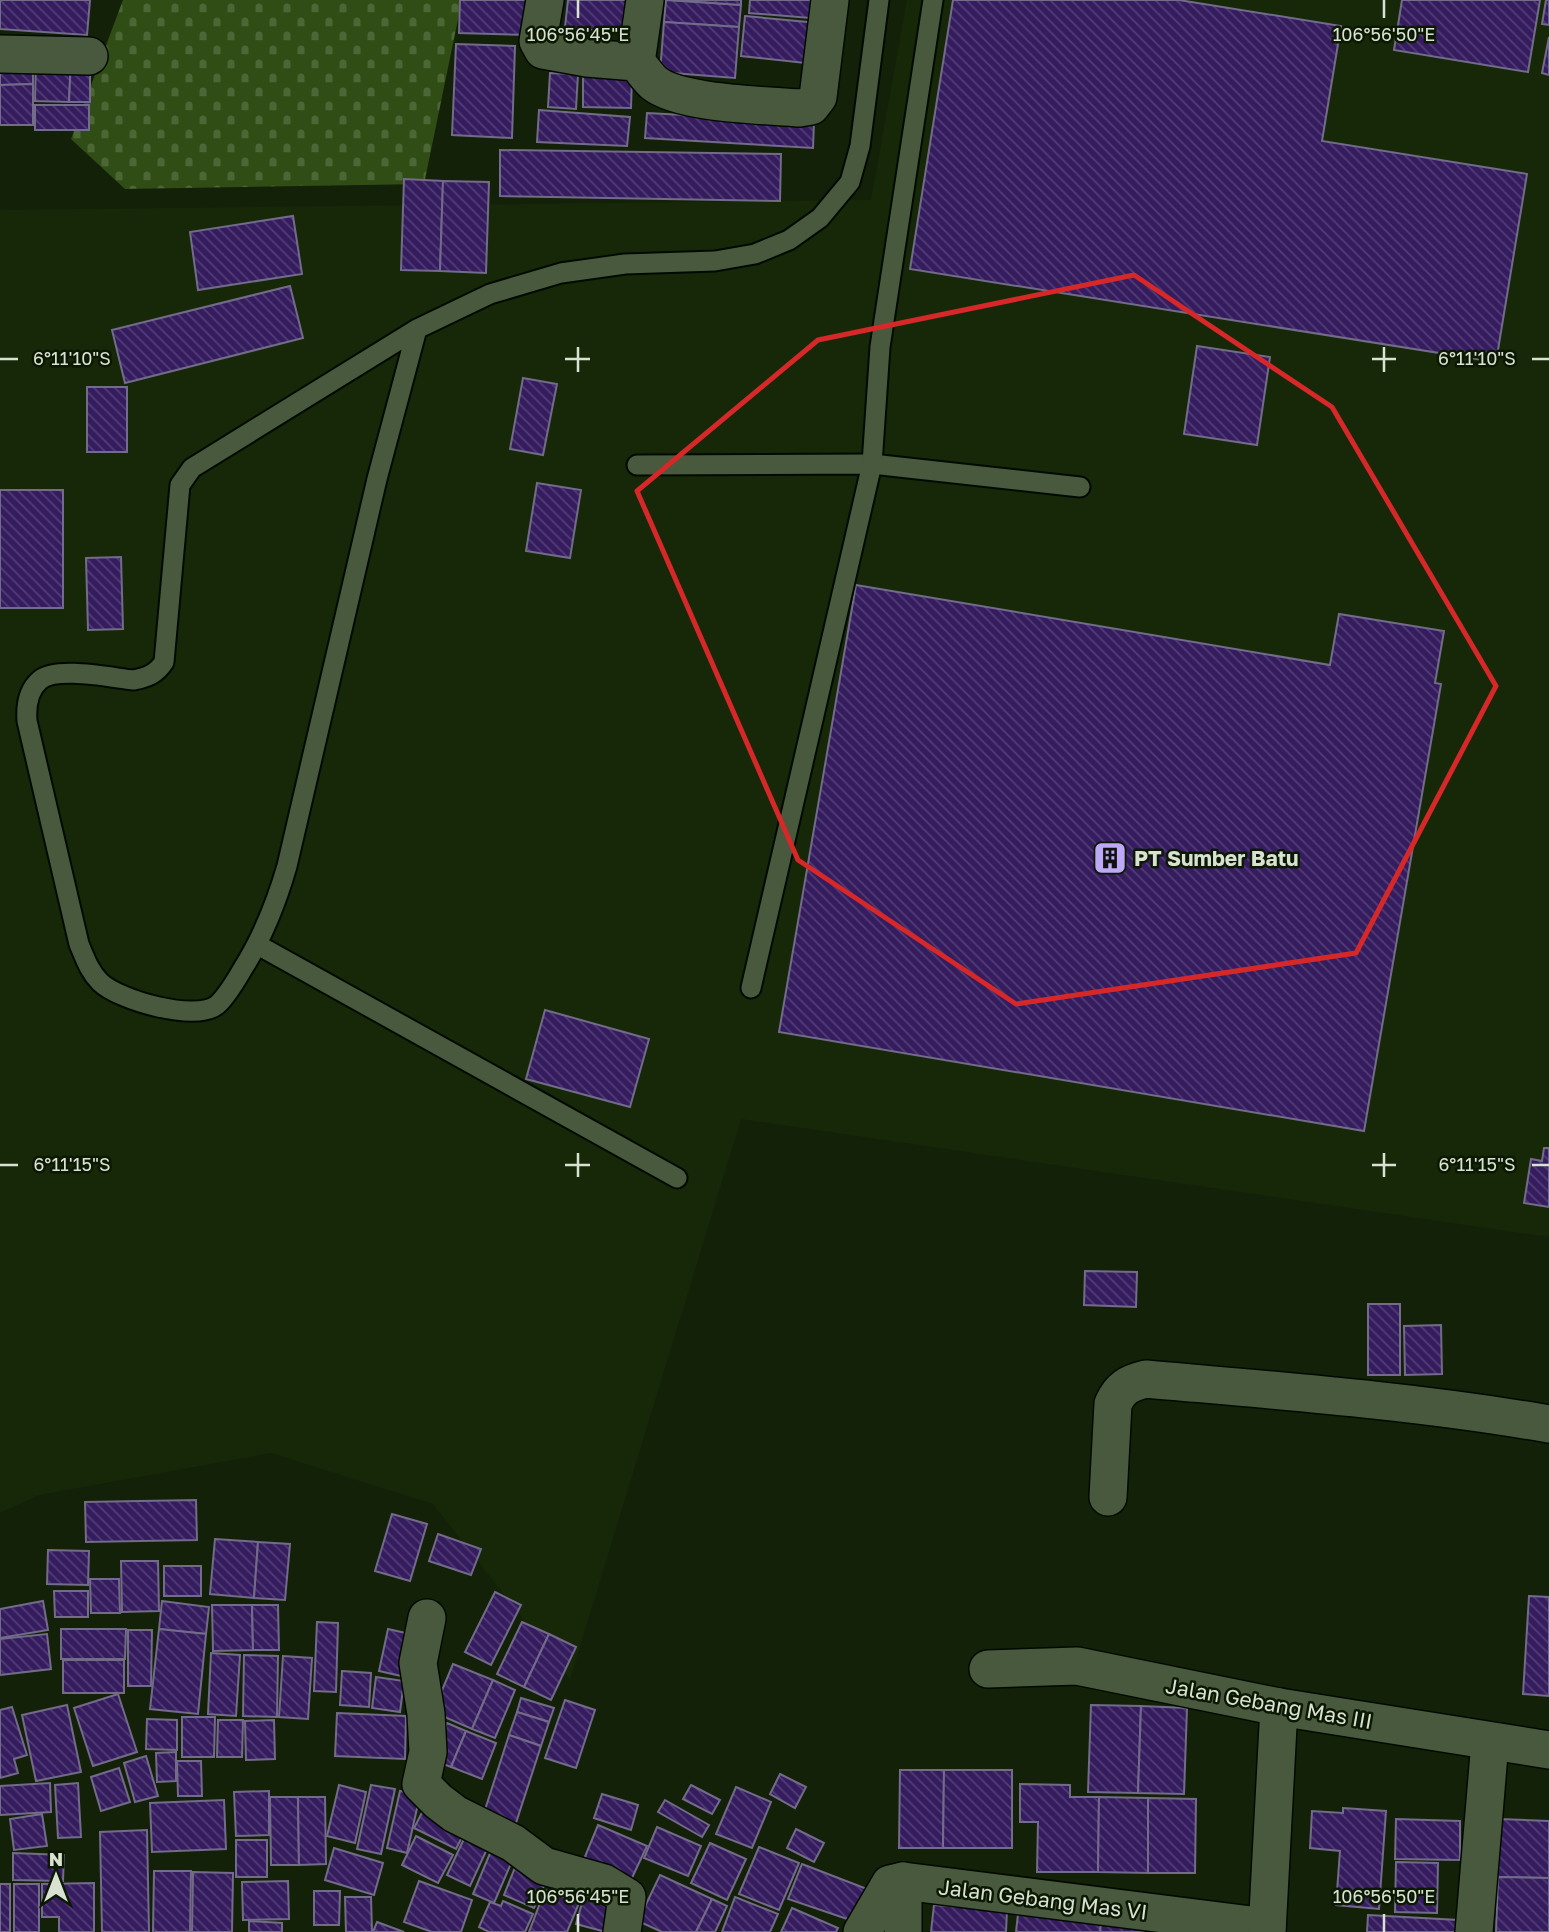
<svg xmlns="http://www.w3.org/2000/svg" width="1549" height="1932" font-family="'Golos Text',sans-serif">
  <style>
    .built { fill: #172808 }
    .cemetery { fill: url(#cemetery-stones) }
    .building { fill: url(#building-back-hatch); stroke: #726b89; stroke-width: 2 }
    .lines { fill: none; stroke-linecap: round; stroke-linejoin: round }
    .service-casing { stroke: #020a00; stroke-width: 23 }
    .minor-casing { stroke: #020a00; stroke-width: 40 }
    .service { stroke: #49593e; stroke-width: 19 }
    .minor { stroke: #49593e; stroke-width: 37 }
    .marked { fill: none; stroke: #d62828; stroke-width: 5; stroke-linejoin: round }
    .ticks { fill: none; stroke: #d8e1d2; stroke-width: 2.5 }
    .labels { text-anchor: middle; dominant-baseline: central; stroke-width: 5; stroke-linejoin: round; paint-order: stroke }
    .poi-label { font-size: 21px; font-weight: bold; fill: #d8e1d2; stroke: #0b1802; text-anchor: start }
    .street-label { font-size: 21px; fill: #d8e1d2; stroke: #0b1802 }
    .ticks-label { font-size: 18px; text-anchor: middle; fill: #d8e1d2; stroke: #0b1802; stroke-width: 5; stroke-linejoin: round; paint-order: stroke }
  </style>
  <defs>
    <pattern id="cemetery-stones" width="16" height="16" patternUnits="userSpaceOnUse" patternTransform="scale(1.75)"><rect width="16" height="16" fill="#2f4d15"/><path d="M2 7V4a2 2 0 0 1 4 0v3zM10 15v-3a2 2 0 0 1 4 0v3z" fill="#4c6636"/></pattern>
    <pattern id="building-back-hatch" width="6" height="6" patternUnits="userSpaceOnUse" patternTransform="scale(1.75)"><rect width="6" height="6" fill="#351c5f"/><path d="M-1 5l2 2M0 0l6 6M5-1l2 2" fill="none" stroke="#523d75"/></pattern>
  </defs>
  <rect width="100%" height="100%" fill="#142109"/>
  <polygon class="built" points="907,0 1549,0 1549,1237 741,1119 570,1679 433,1504 271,1453 39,1495 0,1513 0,210 871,200"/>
  <polygon class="cemetery" points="123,0 462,0 424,184 125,189 71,139"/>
  <g class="building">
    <polygon points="0,0 90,0 87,35 0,29"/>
    <polygon points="460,0 531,0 530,35 459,33"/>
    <polygon points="568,0 635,0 631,34 565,27"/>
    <polygon points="666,0 741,5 739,27 664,22"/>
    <polygon points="671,0 741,0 741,5"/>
    <polygon points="750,0 823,0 822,19 749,13"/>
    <polygon points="953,0 1179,0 1341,26 1322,141 1527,174 1496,362 910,269"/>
    <polygon points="1402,0 1540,0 1528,72 1394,50"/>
    <polygon points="1546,0 1549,0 1549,25 1542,24"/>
    <polygon points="745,16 818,23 814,64 741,56"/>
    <polygon points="664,22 739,27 735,78 660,72"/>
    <polygon points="1549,37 1549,75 1542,73"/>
    <polygon points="456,44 515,46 512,138 452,135"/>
    <polygon points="33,59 33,84 0,85 0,60"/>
    <polygon points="36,59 71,59 69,102 35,101"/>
    <polygon points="71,59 90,59 90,102 69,102"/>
    <polygon points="550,73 578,74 576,109 548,107"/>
    <polygon points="583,76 632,77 631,108 583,107"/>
    <polygon points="33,84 33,125 0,125 0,85"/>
    <rect x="35" y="105" width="54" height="25"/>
    <polygon points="539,110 630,117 627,146 537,142"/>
    <polygon points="647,113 814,122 813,148 645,138"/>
    <polygon points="500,150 781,154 780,201 500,196"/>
    <polygon points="404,179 443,181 440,271 401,270"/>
    <polygon points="443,181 489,182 486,273 440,271"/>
    <polygon points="293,216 302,274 198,290 190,232"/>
    <polygon points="290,286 303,338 125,383 112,330"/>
    <polygon points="1197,346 1270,357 1257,445 1184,434"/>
    <polygon points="523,378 557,384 543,455 510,449"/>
    <rect x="87" y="387" width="40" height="65"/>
    <polygon points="537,483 581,490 570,558 526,551"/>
    <rect x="0" y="490" width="63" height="118"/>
    <polygon points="121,557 123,629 88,630 86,558"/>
    <polygon points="856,585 1330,665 1339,614 1444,631 1435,683 1441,684 1364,1131 779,1032"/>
    <polygon points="545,1010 649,1039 630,1107 526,1079"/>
    <polygon points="1544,1148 1549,1148 1549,1207 1524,1203 1531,1159 1542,1161"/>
    <polygon points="1085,1271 1137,1272 1136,1307 1084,1305"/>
    <rect x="1368" y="1304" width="32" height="71"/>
    <polygon points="1441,1325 1442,1374 1405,1375 1404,1326"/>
    <polygon points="196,1500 197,1540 86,1542 85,1502"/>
    <polygon points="392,1514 427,1524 410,1581 375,1571"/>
    <polygon points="438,1534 481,1549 471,1575 429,1561"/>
    <polygon points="215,1539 258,1542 254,1598 210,1594"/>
    <polygon points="258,1542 290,1544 285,1600 254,1598"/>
    <polygon points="48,1550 89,1551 88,1585 47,1584"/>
    <polygon points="121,1561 158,1561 159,1611 122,1612"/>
    <rect x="164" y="1566" width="37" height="30"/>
    <polygon points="90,1579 119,1579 120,1613 91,1613"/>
    <polygon points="54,1591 88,1591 88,1617 55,1617"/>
    <polygon points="495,1592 521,1605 491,1665 465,1652"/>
    <polygon points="1529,1596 1549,1597 1549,1696 1523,1694"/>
    <polygon points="43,1601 48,1630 0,1638 0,1609"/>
    <polygon points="162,1601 209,1607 206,1634 159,1629"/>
    <polygon points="212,1605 252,1605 253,1650 213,1651"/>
    <polygon points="252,1605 278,1605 279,1650 253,1650"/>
    <polygon points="317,1622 338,1623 336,1692 314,1691"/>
    <polygon points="522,1622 549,1634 524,1687 497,1674"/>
    <polygon points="61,1629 126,1629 125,1659 61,1659"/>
    <polygon points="159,1629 206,1634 198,1714 150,1709"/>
    <polygon points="388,1629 419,1636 410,1678 379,1671"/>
    <polygon points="128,1630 152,1630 151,1686 128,1686"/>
    <polygon points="47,1634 51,1669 0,1675 0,1639"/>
    <polygon points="549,1634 576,1647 551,1700 524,1687"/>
    <polygon points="211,1653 240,1655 236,1716 208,1714"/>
    <polygon points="244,1655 278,1656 277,1717 243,1716"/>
    <polygon points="283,1656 312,1658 308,1719 279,1717"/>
    <rect x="63" y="1660" width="61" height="33"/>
    <polygon points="453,1664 493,1680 472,1729 433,1712"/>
    <polygon points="342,1671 371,1673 369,1707 340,1705"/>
    <polygon points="376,1677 404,1681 400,1712 372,1708"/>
    <polygon points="493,1680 515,1690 495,1738 472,1729"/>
    <polygon points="118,1694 137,1752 93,1766 74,1708"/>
    <polygon points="521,1698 554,1708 549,1722 517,1712"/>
    <polygon points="565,1700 595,1710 576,1768 545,1758"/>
    <polygon points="67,1705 81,1772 36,1781 22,1715"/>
    <polygon points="1091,1705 1141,1706 1138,1793 1088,1792"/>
    <polygon points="1141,1706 1187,1708 1184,1794 1138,1793"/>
    <polygon points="12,1707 27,1755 14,1759 18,1773 0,1778 0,1710"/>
    <polygon points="517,1712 549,1722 541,1746 509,1735"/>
    <polygon points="337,1713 406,1716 405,1759 335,1756"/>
    <polygon points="182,1717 215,1717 214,1757 182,1757"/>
    <polygon points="147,1719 177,1720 177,1750 146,1749"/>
    <polygon points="218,1720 243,1720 242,1757 217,1757"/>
    <polygon points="274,1720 275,1759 246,1760 245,1721"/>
    <polygon points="447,1723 466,1731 451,1767 432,1760"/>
    <polygon points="466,1731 496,1743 482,1779 451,1767"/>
    <polygon points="509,1735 541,1746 514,1829 482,1819"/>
    <polygon points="176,1752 176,1781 157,1782 156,1753"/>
    <polygon points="146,1756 158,1796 135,1802 124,1763"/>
    <polygon points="177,1761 201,1761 202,1796 178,1796"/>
    <polygon points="119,1768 130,1802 101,1811 91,1777"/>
    <polygon points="900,1770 944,1770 943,1848 899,1848"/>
    <polygon points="944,1770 1012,1770 1012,1848 943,1848"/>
    <polygon points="780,1774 806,1787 795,1808 770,1794"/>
    <polygon points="50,1783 51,1812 0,1815 0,1786"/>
    <polygon points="78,1783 81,1837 58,1838 55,1785"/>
    <polygon points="1020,1784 1070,1785 1070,1797 1099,1797 1098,1872 1037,1872 1038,1822 1020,1822"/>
    <polygon points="339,1785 366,1792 355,1843 327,1836"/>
    <polygon points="371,1785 395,1789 381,1854 357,1849"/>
    <polygon points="691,1785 720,1800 712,1814 683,1799"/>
    <polygon points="736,1787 771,1802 752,1848 716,1834"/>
    <polygon points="269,1791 269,1835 236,1836 234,1792"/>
    <polygon points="400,1791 420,1795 407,1853 387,1848"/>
    <polygon points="602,1794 638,1805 631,1830 594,1818"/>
    <polygon points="270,1797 298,1797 299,1865 271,1865"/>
    <polygon points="298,1797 325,1797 326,1864 299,1865"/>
    <polygon points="1099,1797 1148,1798 1148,1873 1098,1872"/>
    <polygon points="1148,1798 1196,1799 1195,1873 1148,1873"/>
    <polygon points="224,1800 226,1849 152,1852 150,1803"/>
    <polygon points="665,1800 709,1825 702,1837 658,1812"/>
    <polygon points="427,1803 469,1823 456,1849 414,1828"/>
    <polygon points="1343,1808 1386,1811 1379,1909 1336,1905 1340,1851 1310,1848 1312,1811 1343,1813"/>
    <polygon points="42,1814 47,1846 14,1850 10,1819"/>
    <polygon points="1396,1819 1460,1821 1460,1860 1395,1859"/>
    <polygon points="1499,1819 1549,1821 1549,1878 1498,1877"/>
    <polygon points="598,1825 647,1846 631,1880 584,1859"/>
    <polygon points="470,1826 493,1836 470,1886 447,1875"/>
    <polygon points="657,1827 701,1846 688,1876 644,1858"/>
    <polygon points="796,1829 824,1843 814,1862 787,1848"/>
    <polygon points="147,1830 149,1932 102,1932 100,1832"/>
    <polygon points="416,1836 453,1855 438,1883 402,1865"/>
    <rect x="236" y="1840" width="31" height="37"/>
    <polygon points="710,1843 746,1859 727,1900 691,1883"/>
    <polygon points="493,1846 515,1854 494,1903 473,1894"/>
    <polygon points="759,1847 799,1863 779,1910 739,1894"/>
    <polygon points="334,1848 383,1863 374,1895 325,1880"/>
    <polygon points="13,1853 64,1855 63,1881 13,1880"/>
    <polygon points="1396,1862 1438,1863 1437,1913 1395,1912"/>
    <polygon points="802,1864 880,1894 862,1924 788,1899"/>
    <polygon points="516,1865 547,1879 534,1908 504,1895"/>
    <polygon points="154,1871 191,1871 190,1932 153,1932"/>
    <polygon points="193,1872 233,1873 232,1932 192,1932"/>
    <polygon points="660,1875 712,1899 696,1932 662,1932 638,1921"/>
    <polygon points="1498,1877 1549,1878 1549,1932 1496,1932"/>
    <polygon points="288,1881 289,1919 243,1920 242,1882"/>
    <polygon points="419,1881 472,1900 461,1932 432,1932 404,1922"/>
    <polygon points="94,1883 94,1932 59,1932 59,1917 42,1917 42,1884"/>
    <rect x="0" y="1884" width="10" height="48"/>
    <rect x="14" y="1884" width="25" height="48"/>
    <polygon points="587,1886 623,1896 606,1932 576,1924"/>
    <polygon points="545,1890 579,1903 567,1932 529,1932"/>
    <polygon points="314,1891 340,1891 339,1925 314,1925"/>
    <polygon points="345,1897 371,1897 372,1932 346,1932"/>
    <polygon points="735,1897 778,1914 770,1932 722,1932"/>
    <polygon points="712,1899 727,1906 715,1932 696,1932"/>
    <polygon points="503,1901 533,1914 525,1932 489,1932 479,1927 490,1902 501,1906"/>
    <polygon points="934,1905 1007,1910 1006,1932 931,1932"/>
    <polygon points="792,1908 838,1928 836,1932 781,1932"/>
    <polygon points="1018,1914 1101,1923 1100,1932 1016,1932"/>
    <polygon points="1368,1915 1458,1920 1457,1932 1367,1932"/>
    <polygon points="249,1921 282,1923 282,1932 249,1932"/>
    <polygon points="377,1922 404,1932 373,1932"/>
    <polygon points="1101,1923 1144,1927 1144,1932 1100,1932"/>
  </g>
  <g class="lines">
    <defs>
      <g id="service">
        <path d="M417,329L377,479L287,866C276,904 263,937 242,970C235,982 227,996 217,1005C195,1022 118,1000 100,982C89,971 85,958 79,944L27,721C26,707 28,690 40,680C57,666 112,678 134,680C148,677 156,674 164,662L180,485L192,468L417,329L490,294L561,273L625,264L715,261L755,254L789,240L820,218L850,182L860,146L879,0"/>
        <polyline points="637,465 872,464 1080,487"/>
        <polyline points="258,945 677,1178"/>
        <polyline points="751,988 872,464 880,347 933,0"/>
      </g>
      <g id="minor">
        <path d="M545,0L538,41L543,50L587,58L636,62C642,68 647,77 654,83C680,104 764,105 799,108L811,106L818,97L830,0"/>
        <polyline points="0,54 89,56"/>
        <polyline points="636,62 645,0"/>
        <path d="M1108,1497L1113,1404C1120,1388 1129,1383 1146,1379C1281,1391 1416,1401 1549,1424"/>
        <polyline points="427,1618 418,1663 426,1714 428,1752 421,1784 438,1801 455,1814 513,1843 544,1866 604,1883 627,1897 622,1932"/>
        <polyline points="988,1669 1077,1666 1279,1707 1549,1750"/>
        <polyline points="903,1881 903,1932"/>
        <polyline points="862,1932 890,1884 903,1881 1267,1927"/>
        <polyline points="1267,1932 1279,1707"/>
        <polyline points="1474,1932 1490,1742"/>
      </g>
    </defs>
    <use href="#service" class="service-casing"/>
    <use href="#minor" class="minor-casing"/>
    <use href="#service" class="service"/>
    <use href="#minor" class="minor"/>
  </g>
  <path class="marked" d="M1134,275L1332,407L1496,686L1356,953L1016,1004L798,860L637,491L818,340Z"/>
  <path class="ticks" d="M578,0V18M1384,0V18M578,347V372M1384,347V372M0,359H18M565,359H590M1372,359H1396M1532,359H1549M578,1153V1177M1384,1153V1177M0,1165H18M565,1165H590M1372,1165H1396M1532,1165H1549M578,1914V1932M1384,1914V1932"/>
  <defs>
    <symbol id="building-square" viewBox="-11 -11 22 22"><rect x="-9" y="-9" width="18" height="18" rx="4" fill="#bda9f5" stroke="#0b1802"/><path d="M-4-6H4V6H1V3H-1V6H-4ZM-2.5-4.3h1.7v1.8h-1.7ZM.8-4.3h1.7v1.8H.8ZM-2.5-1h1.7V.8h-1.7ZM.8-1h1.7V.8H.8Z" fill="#111"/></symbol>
  </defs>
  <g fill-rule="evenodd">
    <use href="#building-square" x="1091" y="839" width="38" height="38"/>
  </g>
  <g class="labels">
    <g class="poi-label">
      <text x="1134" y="858">PT Sumber Batu</text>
    </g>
    <g class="street-label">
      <text transform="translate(1269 1703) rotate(10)">Jalan Gebang Mas III</text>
      <text transform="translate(1043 1899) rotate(7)">Jalan Gebang Mas VI</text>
    </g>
  </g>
  <g class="ticks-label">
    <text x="578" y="41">106°56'45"E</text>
    <text x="1384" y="41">106°56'50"E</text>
    <text x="72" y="365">6°11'10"S</text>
    <text x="1477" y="365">6°11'10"S</text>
    <text x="72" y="1171">6°11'15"S</text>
    <text x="1477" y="1171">6°11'15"S</text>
    <text x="578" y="1903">106°56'45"E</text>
    <text x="1384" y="1903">106°56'50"E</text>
  </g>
  <g transform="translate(56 1876)" stroke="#0b1802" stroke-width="5" paint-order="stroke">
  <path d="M0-5L12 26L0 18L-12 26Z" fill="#d8e1d2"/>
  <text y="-10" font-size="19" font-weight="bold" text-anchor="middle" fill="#d8e1d2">N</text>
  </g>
</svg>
